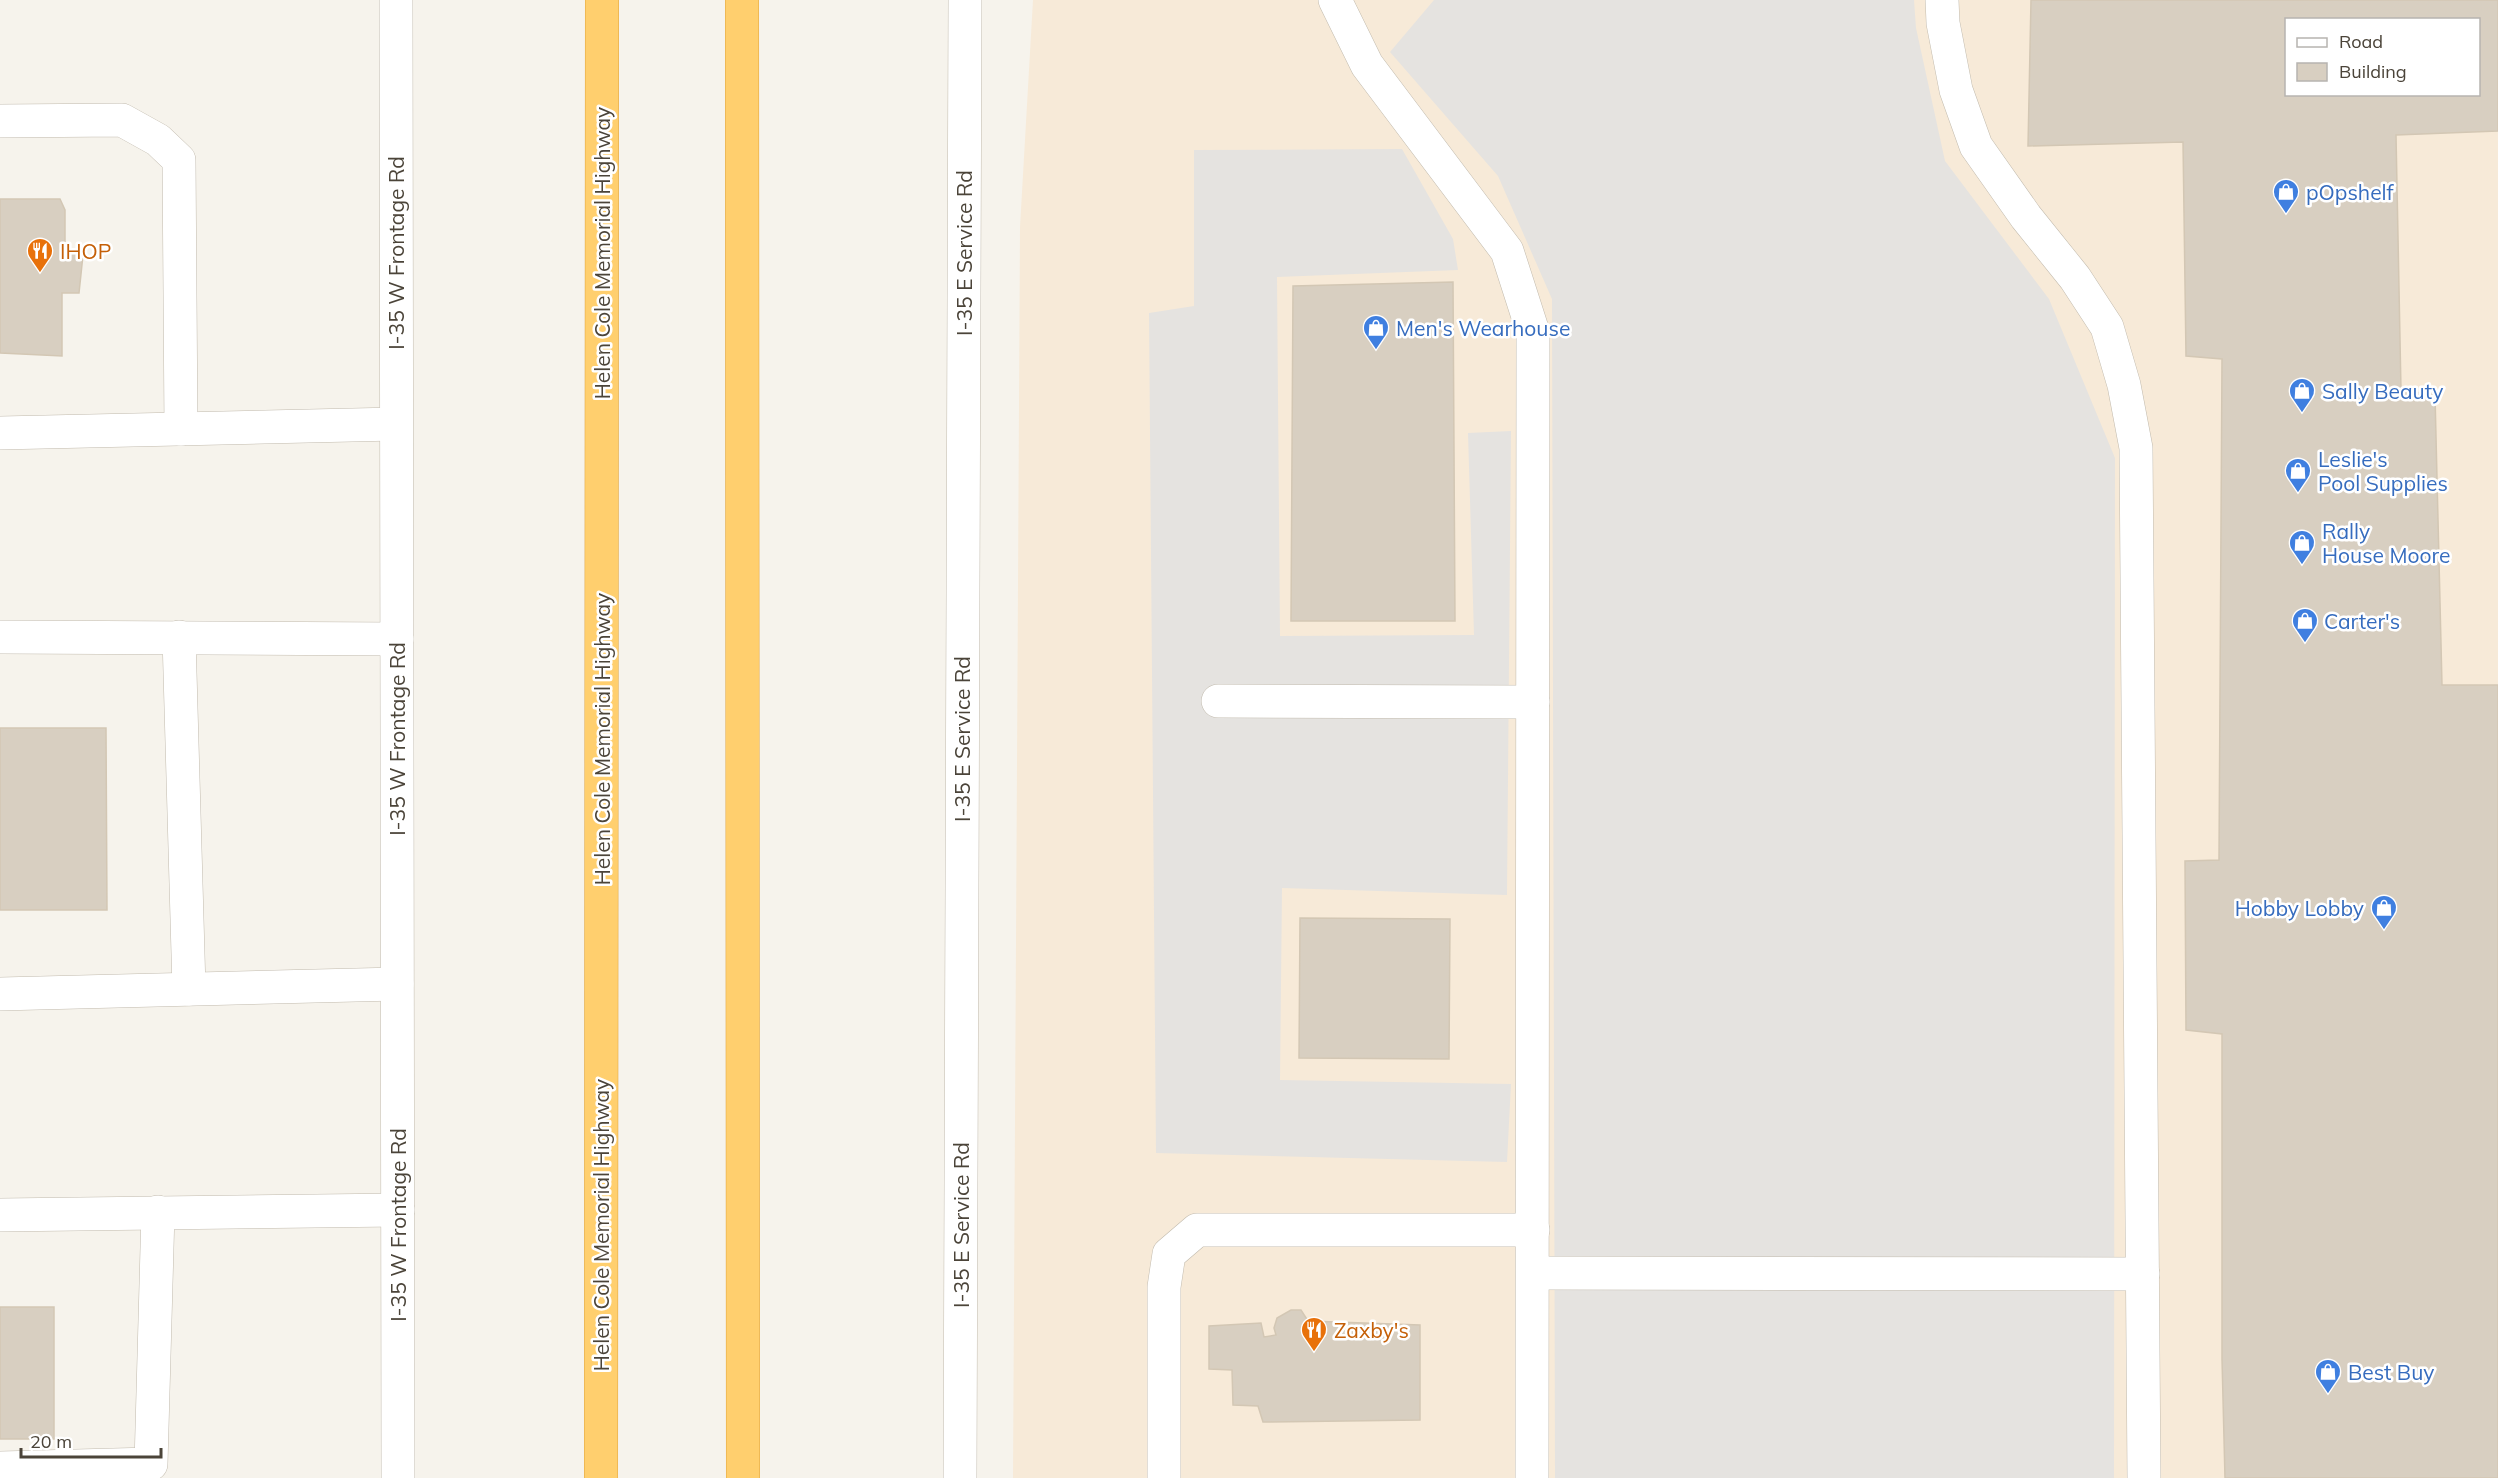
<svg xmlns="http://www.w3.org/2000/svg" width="2498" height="1478" font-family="Mulish,sans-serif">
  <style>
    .commercial { fill: #f7ead8; fill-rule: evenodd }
    .parking { fill: #e5e3e0 }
    .building { fill: #d8cfc1; stroke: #d3c7b4; stroke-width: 1.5; fill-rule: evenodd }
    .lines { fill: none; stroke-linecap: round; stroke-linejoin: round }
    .minor-casing { stroke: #c2bbae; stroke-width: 34 }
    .highway-casing { stroke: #e0a43c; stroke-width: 34 }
    .minor { stroke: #fff; stroke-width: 33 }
    .highway { stroke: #ffcf6e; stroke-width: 33 }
    .labels { text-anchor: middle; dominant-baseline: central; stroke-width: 5; stroke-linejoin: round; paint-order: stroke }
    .shop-label { font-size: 21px; fill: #366cbe; stroke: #fff; text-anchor: start }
    .food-label { font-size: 21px; fill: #c56008; stroke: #fff; text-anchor: start }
    .street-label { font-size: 21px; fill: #4b4439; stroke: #fff }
  </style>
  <rect width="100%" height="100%" fill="#f6f3ec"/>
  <path class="commercial" d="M1033,0H2498V1478H1013L1020,227ZM2286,20H2478V94H2286Z"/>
  <g class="parking">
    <polygon points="1434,0 1914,0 1916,28 1945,161 2049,299 2115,458 2114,1478 1555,1478 1552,299 1498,176 1390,52"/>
    <polygon points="1402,149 1453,239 1458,270 1277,277 1280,636 1474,635 1468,433 1511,431 1507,895 1282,888 1280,1080 1511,1084 1507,1162 1156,1153 1149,313 1194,306 1194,150"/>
  </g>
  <g class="building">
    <path d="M2031,0H2498V131L2396,135L2401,390L2435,395L2442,685H2498V1478H2225L2222,1359V1034L2186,1030L2185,861L2219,860L2222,359L2186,356L2183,142L2028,146ZM2286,20H2478V94H2286Z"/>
    <polygon points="0,199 60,199 65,210 65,251 83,255 79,293 62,293 62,356 0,353"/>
    <polygon points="1453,282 1455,621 1291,621 1293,286"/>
    <polygon points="0,728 106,728 107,910 0,910"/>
    <polygon points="1300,918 1450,919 1449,1059 1299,1058"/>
    <rect x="0" y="1307" width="54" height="132"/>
    <polygon points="1291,1310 1301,1310 1308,1321 1420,1325 1420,1420 1263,1422 1258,1406 1233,1405 1232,1370 1209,1369 1209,1326 1261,1323 1264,1337 1276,1335 1274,1328 1277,1318"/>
  </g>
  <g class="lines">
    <defs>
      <g id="minor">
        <polyline points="396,0 398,1478"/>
        <polyline points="1335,0 1367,65 1507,251 1533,332 1532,1478"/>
        <polyline points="1942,0 1943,23 1956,90 1976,146 2026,217 2075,278 2107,327 2124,385 2136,448 2144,1478"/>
        <polyline points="0,121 122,120 158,140 179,160 181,429"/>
        <polyline points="0,433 396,424"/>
        <polyline points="0,637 397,639"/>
        <polyline points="179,637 189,989"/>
        <polyline points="1218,701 1533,702"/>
        <polyline points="0,994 397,984"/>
        <polyline points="0,1215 398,1210"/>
        <polyline points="1533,1273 2143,1274"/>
        <polyline points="0,1468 151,1464 158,1212"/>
        <polyline points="960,1478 965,0"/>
        <polyline points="1164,1478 1164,1287 1169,1254 1197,1230 1533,1230"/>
      </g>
      <g id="highway">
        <polyline points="742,0 743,1478"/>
        <polyline points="601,1478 602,0"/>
      </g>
    </defs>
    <use href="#minor" class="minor-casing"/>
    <use href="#highway" class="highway-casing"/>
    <use href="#minor" class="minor"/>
    <use href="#highway" class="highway"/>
  </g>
  <defs>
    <symbol id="shop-pin" viewBox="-11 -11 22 30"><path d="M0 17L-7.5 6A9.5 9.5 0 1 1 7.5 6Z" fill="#3f7fe0" stroke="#fff"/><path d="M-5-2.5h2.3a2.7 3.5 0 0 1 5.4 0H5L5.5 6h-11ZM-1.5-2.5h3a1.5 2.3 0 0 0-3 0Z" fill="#fff"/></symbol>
    <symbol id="restaurant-pin" viewBox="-11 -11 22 30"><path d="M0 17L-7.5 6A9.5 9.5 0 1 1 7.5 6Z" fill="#e8710a" stroke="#fff"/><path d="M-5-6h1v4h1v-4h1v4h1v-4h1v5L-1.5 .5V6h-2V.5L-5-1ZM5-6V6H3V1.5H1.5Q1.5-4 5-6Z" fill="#fff"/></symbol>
  </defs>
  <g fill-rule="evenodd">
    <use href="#shop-pin" x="2271" y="177" width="30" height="40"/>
    <use href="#restaurant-pin" x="25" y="236" width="30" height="40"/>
    <use href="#shop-pin" x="1361" y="313" width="30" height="40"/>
    <use href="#shop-pin" x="2287" y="376" width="30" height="40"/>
    <use href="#shop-pin" x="2283" y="456" width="30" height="40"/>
    <use href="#shop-pin" x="2287" y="528" width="30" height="40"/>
    <use href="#shop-pin" x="2290" y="606" width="30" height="40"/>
    <use href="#shop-pin" x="2369" y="893" width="30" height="40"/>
    <use href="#restaurant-pin" x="1299" y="1315" width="30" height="40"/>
    <use href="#shop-pin" x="2313" y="1357" width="30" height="40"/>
  </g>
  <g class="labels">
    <g class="shop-label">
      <text x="2306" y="192">pOpshelf</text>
      <text x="1396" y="328">Men's Wearhouse</text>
      <text x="2322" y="391">Sally Beauty</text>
      <text x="2318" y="459">Leslie's<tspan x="2318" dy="24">Pool Supplies</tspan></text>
      <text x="2322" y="531">Rally<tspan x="2322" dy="24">House Moore</tspan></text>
      <text x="2324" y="621">Carter's</text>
      <text x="2364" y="908" text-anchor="end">Hobby Lobby</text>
      <text x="2348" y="1372">Best Buy</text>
    </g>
    <g class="food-label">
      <text x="60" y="251">IHOP</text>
      <text x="1334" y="1330">Zaxby's</text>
    </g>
    <g class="street-label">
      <text transform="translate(396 253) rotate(-90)">I-35 W Frontage Rd</text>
      <text transform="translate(602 253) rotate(-90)">Helen Cole Memorial Highway</text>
      <text transform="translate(964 253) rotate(-90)">I-35 E Service Rd</text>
      <text transform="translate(397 739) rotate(-90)">I-35 W Frontage Rd</text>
      <text transform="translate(602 739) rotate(-90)">Helen Cole Memorial Highway</text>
      <text transform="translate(962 739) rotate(-90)">I-35 E Service Rd</text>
      <text transform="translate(398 1225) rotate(-90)">I-35 W Frontage Rd</text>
      <text transform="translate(601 1225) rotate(-90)">Helen Cole Memorial Highway</text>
      <text transform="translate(961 1225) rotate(-90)">I-35 E Service Rd</text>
    </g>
  </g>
  <rect x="2285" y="18" width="195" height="78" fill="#ffffff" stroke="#b7b4b0" stroke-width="1.5"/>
  <rect x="2297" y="38" width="30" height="9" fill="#ffffff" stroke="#b7b4b0" stroke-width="1.5"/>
  <text x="2339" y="48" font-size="18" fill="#4b4439">Road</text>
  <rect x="2297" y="63" width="30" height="18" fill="#d8cfc1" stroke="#b7b4b0" stroke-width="1.5"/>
  <text x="2339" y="78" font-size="18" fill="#4b4439">Building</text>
  <path d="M21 1448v9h140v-9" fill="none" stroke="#4b4439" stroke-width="3"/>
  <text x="30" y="1448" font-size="18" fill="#4b4439" stroke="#ffffff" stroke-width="4.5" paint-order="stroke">20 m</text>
</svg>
